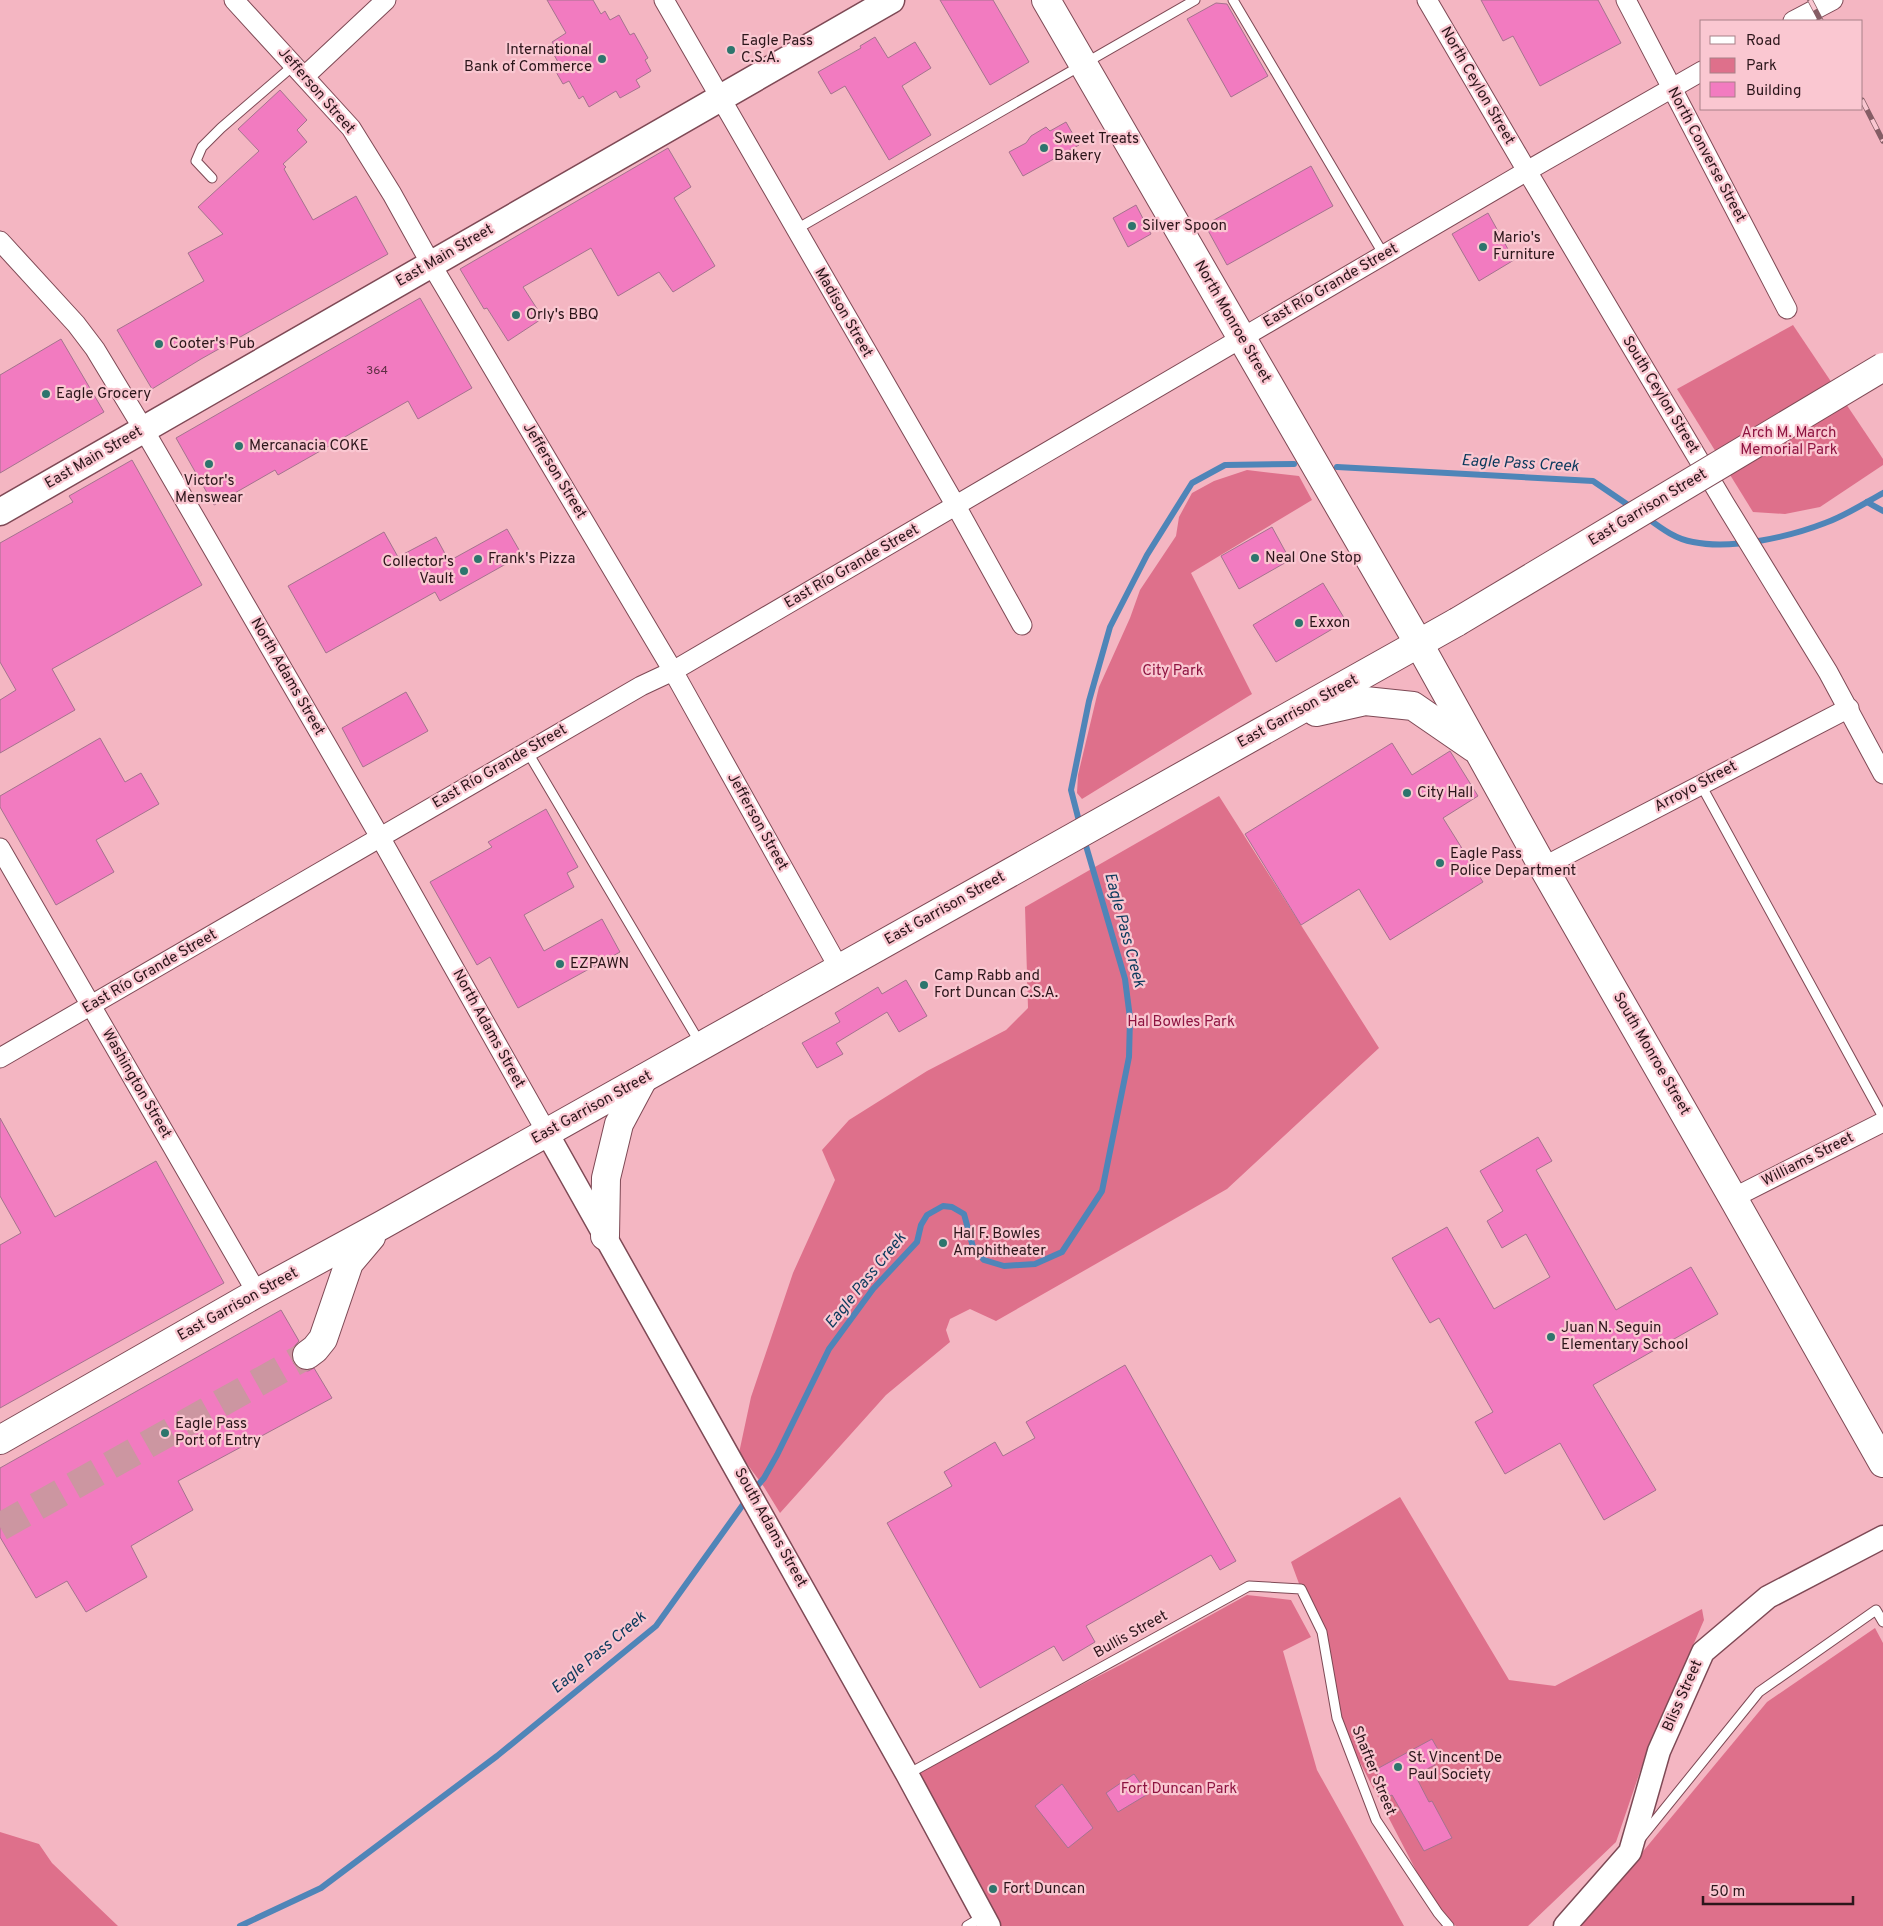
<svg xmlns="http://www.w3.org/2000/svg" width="1883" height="1926" font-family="Overpass,sans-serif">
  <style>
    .green { fill: #de708b }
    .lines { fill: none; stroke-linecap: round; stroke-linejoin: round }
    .stream { stroke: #4f85b8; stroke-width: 6 }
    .building { fill: #f27bc0; stroke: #a5738e }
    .primary-tunnel { stroke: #cc96a1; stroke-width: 28; stroke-dasharray: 28 14; stroke-linecap: butt }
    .service-casing { stroke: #7e4955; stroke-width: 11 }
    .minor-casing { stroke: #7e4955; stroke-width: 21 }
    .tertiary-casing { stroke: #7e4955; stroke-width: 25 }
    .secondary-casing { stroke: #7e4955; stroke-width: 29 }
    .primary-casing { stroke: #7e4955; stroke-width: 30 }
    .service { stroke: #fff; stroke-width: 9 }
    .minor { stroke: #fff; stroke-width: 19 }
    .tertiary { stroke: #fff; stroke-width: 22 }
    .secondary { stroke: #fff; stroke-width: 26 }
    .primary { stroke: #fff; stroke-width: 28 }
    .rail-casing { stroke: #855d65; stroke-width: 5.5 }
    .rail { stroke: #fac7d1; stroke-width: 4; stroke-dasharray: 11; stroke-linecap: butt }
    .primary-bridge-casing { stroke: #7e4955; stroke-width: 30; stroke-linecap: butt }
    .primary-bridge { stroke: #fff; stroke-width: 28 }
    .poi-dot { fill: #2d756d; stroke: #fac7d1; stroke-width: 2 }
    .labels { text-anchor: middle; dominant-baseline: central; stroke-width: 4.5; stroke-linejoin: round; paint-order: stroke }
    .number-label { font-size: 12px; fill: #5e2f44 }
    .poi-label { font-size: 15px; fill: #2c161b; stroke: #fac7d1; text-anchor: start }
    .street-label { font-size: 15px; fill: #2c161b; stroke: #fac7d1 }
    .park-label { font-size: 15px; fill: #8e1441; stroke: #fac7d1 }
    .water-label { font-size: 16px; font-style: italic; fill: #0a395c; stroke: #fac7d1 }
  </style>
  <rect width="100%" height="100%" fill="#f4b6c2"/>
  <g class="green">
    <polygon points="1793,325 1883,459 1883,465 1820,507 1785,514 1753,512 1677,389"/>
    <polygon points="1247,470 1299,476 1312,500 1191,573 1252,694 1082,799 1077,793 1078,775 1099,687 1130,618 1140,590 1176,536 1179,517 1192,493 1214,481"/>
    <polygon points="1219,796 1379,1048 1227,1189 996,1321 970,1309 950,1319 946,1330 950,1342 886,1395 780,1513 764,1487 739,1453 751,1397 793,1273 835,1180 822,1150 849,1120 927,1071 1006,1030 1028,1008 1025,907"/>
    <polygon points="1400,1497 1509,1680 1555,1686 1702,1609 1704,1620 1646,1754 1616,1842 1528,1926 1456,1926 1438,1913 1337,1718 1322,1632 1301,1589 1291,1562"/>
    <polygon points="1247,1595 1291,1600 1311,1637 1283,1651 1317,1770 1404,1926 998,1926 914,1771 1124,1663"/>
    <polygon points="1875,1628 1883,1643 1883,1926 1581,1926 1767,1702"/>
    <polygon points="0,1832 39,1844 52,1863 118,1926 0,1926"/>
  </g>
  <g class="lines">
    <g class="stream">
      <polyline points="1337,467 1593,481 1634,509"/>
      <polyline points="1867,502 1883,511"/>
      <path d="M1646,517C1661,528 1675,539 1693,542C1732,550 1789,537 1825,523C1845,516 1865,503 1883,493"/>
      <polyline points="1080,825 1071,790 1089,701 1110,627 1147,555 1192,483 1225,465 1294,464"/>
      <polyline points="753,1491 764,1478 777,1455 829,1349 873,1289 917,1242 921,1225 927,1215 943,1206 952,1207 964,1214 973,1247 984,1260 1004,1266 1035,1264 1062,1252 1102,1191 1129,1057 1130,1018 1125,979 1084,839"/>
      <polyline points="240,1926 321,1888 497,1756 656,1626 747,1499"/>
    </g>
  </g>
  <g class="building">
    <polygon points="547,0 593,0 601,14 605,11 610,20 619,15 630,35 634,33 648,58 645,60 651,71 636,80 640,87 620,98 616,91 589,107 583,96 579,99 569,81 563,84 552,65 558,62 553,53 557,50 552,42 566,33"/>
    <polygon points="940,0 993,0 1029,62 990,85"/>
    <polygon points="1481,0 1598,0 1621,43 1540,86 1513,36 1503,41"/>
    <polygon points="1216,3 1227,4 1268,76 1231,97 1187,19"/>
    <polygon points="875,37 888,58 915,42 931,68 902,86 931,135 889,160 845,86 831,94 818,72 861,48 860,46"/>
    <polygon points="280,90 307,120 297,130 307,142 283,164 286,167 284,169 313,220 356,196 388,254 201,359 152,389 117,330 204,281 188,253 223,234 198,207 259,151 238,129"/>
    <polygon points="1066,122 1079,145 1023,176 1009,152 1026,143 1031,136 1046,127 1050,131"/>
    <polygon points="668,148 691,187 674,198 715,266 673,292 659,272 618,296 591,248 523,287 543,318 508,341 487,308 484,309 460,269"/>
    <polygon points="1311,166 1333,206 1227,265 1205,225"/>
    <polygon points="1136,205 1151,234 1128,247 1113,218"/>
    <polygon points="1488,213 1514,260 1479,281 1452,234"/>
    <polygon points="420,298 472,388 418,419 408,401 278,475 275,470 214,505 176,438"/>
    <polygon points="61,339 104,412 0,473 0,375"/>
    <polygon points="132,460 202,585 52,669 75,710 0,753 0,700 16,690 0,662 0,543 73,502 69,496"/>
    <polygon points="1272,527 1290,560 1239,589 1221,556"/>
    <polygon points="507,529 522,555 440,601 435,592 326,653 288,586 384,532 398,557 436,537 449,561"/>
    <polygon points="1323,583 1346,621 1276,662 1253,625"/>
    <polygon points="406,692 428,731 363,767 342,728"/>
    <polygon points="100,738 125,782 141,773 159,804 96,840 114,872 56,905 0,807 0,796"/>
    <polygon points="1392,743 1412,775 1450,751 1478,796 1443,818 1483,882 1390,940 1359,889 1301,925 1245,834"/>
    <polygon points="546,809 578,867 567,873 574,887 524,915 544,951 602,919 620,952 518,1008 490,957 477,965 430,882 492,847 488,842"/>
    <polygon points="906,980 927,1016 899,1032 887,1012 836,1043 843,1054 817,1068 802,1043 840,1022 835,1013 878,987 882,994"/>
    <polygon points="0,1118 55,1217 156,1161 224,1283 0,1408 0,1245 21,1233 0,1196"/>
    <polygon points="1538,1137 1552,1161 1536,1170 1616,1310 1691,1267 1718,1314 1593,1385 1656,1490 1604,1520 1560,1443 1505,1474 1475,1422 1493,1412 1439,1318 1430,1323 1392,1258 1447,1227 1494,1309 1550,1277 1526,1234 1502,1248 1487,1221 1503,1211 1480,1171"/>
    <polygon points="281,1310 299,1341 292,1349 291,1356 294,1364 301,1370 308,1371 314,1368 332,1398 178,1481 193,1510 131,1546 147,1577 86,1612 67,1581 36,1598 0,1537 0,1468"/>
    <polygon points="1125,1365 1236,1561 1220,1570 1211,1555 1086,1626 1095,1642 1063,1661 1054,1646 980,1688 887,1523 952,1486 944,1472 995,1442 1003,1456 1035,1438 1026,1422"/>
    <polygon points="1432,1739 1440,1753 1431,1758 1435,1765 1415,1775 1429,1802 1432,1801 1452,1838 1424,1851 1392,1795 1390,1796 1375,1770"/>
    <polygon points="1134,1774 1148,1794 1118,1812 1106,1793"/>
    <polygon points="1062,1784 1093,1828 1068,1848 1035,1806"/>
  </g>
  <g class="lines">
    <polyline class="primary-tunnel" points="0,1527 307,1355"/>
    <defs>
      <g id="service">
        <polyline points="1233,0 1384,255"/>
        <polyline points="212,178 196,161 202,147 221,128 294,65"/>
        <polyline points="795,230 1195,0"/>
        <polyline points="527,751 700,1043"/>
        <polyline points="1701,785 1883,1117"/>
        <polyline points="908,1774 1249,1586 1301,1589 1322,1632 1337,1718 1376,1820 1438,1913 1449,1926"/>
        <polyline points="1641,1838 1759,1692 1876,1610 1883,1622"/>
        <polyline points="967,1926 984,1916"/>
      </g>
      <g id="minor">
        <polyline points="234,0 351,128 392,194 431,264 673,671 839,968"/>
        <polyline points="664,0 956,506 1022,625"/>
        <polyline points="1427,0 1527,171 1725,504 1828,672 1883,774"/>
        <polyline points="1626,0 1787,309"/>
        <polyline points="1793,21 1833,0"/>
        <polyline points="305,76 386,0"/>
        <polyline points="0,241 76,324 95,349 144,430 380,837 547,1133"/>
        <polyline points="0,848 257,1293"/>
        <polyline points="1543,867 1849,708"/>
        <polyline points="0,1058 641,686 673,671 1527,171 1702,71"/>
        <polyline points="1733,1198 1883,1122"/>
      </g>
      <g id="tertiary">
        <polyline points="547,1133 907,1774 989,1926"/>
        <polyline points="1565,1926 1630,1852 1659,1751 1703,1652 1768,1597 1883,1537"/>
      </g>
      <polyline id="secondary" points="0,512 891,0"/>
      <g id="primary">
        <polyline points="1046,0 1419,644 1543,867 1733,1198 1883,1463"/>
        <polyline points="1316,712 1365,701 1413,706 1474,748"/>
        <polyline points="605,1236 606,1178 619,1124 643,1079"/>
        <polyline points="307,1355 315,1349 323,1339 349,1263 371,1237"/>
        <polyline points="0,1440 257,1293 382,1225 1457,622"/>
      </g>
    </defs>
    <use href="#service" class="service-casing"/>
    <use href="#minor" class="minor-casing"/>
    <use href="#tertiary" class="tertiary-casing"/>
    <use href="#secondary" class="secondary-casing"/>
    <use href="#primary" class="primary-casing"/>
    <use href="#service" class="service"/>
    <use href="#minor" class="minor"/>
    <use href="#tertiary" class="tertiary"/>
    <use href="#secondary" class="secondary"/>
    <use href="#primary" class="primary"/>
    <defs>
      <g id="rail">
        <polyline points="1810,0 1821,21"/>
        <polyline points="1862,100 1883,141"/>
      </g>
    </defs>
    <use href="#rail" class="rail-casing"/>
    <use href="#rail" class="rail"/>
    <defs>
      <polyline id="primary-bridge" points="1457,622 1883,367"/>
    </defs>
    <use href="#primary-bridge" class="primary-bridge-casing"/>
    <use href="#primary-bridge" class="primary-bridge"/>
  </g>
  <g class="poi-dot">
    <circle cx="731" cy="50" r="5"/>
    <circle cx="602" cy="59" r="5"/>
    <circle cx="1044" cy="148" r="5"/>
    <circle cx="1132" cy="226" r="5"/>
    <circle cx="1483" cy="247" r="5"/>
    <circle cx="516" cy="315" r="5"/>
    <circle cx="159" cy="344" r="5"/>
    <circle cx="46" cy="394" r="5"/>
    <circle cx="239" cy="446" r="5"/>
    <circle cx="209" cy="464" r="5"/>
    <circle cx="1255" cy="558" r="5"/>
    <circle cx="478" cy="559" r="5"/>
    <circle cx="464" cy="571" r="5"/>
    <circle cx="1299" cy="623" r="5"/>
    <circle cx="1407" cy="793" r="5"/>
    <circle cx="1440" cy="863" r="5"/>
    <circle cx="560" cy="964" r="5"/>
    <circle cx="924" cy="985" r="5"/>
    <circle cx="943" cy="1243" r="5"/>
    <circle cx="1551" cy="1337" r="5"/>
    <circle cx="165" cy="1433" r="5"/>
    <circle cx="1398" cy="1767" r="5"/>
    <circle cx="993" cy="1889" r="5"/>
  </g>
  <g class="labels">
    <g class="number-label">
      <text x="377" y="371">364</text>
    </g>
    <g class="poi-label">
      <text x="741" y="41">Eagle Pass<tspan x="741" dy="17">C.S.A.</tspan></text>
      <text x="592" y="50" text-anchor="end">International<tspan x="592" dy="17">Bank of Commerce</tspan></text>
      <text x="1054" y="139">Sweet Treats<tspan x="1054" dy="17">Bakery</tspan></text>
      <text x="1142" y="226">Silver Spoon</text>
      <text x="1493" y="238">Mario's<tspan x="1493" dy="17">Furniture</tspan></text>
      <text x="526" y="315">Orly's BBQ</text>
      <text x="169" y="344">Cooter's Pub</text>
      <text x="56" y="394">Eagle Grocery</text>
      <text x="249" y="446">Mercanacia COKE</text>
      <text x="209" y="481" text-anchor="middle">Victor's<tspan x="209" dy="17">Menswear</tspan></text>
      <text x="1265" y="558">Neal One Stop</text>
      <text x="488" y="559">Frank's Pizza</text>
      <text x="454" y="562" text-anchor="end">Collector's<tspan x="454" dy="17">Vault</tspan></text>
      <text x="1309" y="623">Exxon</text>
      <text x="1417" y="793">City Hall</text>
      <text x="1450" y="854">Eagle Pass<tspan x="1450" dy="17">Police Department</tspan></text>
      <text x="570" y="964">EZPAWN</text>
      <text x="934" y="976">Camp Rabb and<tspan x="934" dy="17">Fort Duncan C.S.A.</tspan></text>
      <text x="953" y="1234">Hal F. Bowles<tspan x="953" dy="17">Amphitheater</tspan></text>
      <text x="1561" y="1328">Juan N. Seguin<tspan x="1561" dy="17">Elementary School</tspan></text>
      <text x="175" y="1424">Eagle Pass<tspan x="175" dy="17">Port of Entry</tspan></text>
      <text x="1408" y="1758">St. Vincent De<tspan x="1408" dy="17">Paul Society</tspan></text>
      <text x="1003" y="1889">Fort Duncan</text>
    </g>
    <g class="street-label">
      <text transform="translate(1477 86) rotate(60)">North Ceylon Street</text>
      <text transform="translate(316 91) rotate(49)">Jefferson Street</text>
      <text transform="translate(1706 155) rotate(62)">North Converse Street</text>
      <text transform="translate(445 256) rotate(-30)">East Main Street</text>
      <text transform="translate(1331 286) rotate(-30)">East Río Grande Street</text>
      <text transform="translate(843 313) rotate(60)">Madison Street</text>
      <text transform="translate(1232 322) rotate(60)">North Monroe Street</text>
      <text transform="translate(1660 395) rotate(59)">South Ceylon Street</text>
      <text transform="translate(94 458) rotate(-30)">East Main Street</text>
      <text transform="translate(554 471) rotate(59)">Jefferson Street</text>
      <text transform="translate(1648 508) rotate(-31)">East Garrison Street</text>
      <text transform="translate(852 567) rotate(-30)">East Río Grande Street</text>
      <text transform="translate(287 677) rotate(60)">North Adams Street</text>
      <text transform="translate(1298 712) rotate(-29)">East Garrison Street</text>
      <text transform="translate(500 767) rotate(-30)">East Río Grande Street</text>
      <text transform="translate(1696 787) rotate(-28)">Arroyo Street</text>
      <text transform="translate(757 822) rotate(61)">Jefferson Street</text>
      <text transform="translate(945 909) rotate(-29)">East Garrison Street</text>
      <text transform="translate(150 972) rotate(-30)">East Río Grande Street</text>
      <text transform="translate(488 1029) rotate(61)">North Adams Street</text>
      <text transform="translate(1651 1054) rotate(60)">South Monroe Street</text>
      <text transform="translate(136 1084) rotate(60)">Washington Street</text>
      <text transform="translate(592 1108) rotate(-29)">East Garrison Street</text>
      <text transform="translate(1808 1160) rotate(-27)">Williams Street</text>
      <text transform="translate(238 1305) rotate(-29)">East Garrison Street</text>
      <text transform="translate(770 1528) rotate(61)">South Adams Street</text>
      <text transform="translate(1131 1635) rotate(-29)">Bullis Street</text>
      <text transform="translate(1683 1696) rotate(-66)">Bliss Street</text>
      <text transform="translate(1373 1771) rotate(68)">Shafter Street</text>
    </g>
    <g class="park-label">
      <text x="1789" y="433">Arch M. March<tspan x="1789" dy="17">Memorial Park</tspan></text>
      <text x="1173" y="671">City Park</text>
      <text x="1181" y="1022">Hal Bowles Park</text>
      <text x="1179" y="1789">Fort Duncan Park</text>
    </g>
    <g class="water-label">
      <text transform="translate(1520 464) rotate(3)">Eagle Pass Creek</text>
      <text transform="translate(1124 930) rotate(75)">Eagle Pass Creek</text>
      <text transform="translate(866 1281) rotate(-51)">Eagle Pass Creek</text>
      <text transform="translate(599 1653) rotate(-40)">Eagle Pass Creek</text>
    </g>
  </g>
  <rect x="1700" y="20" width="162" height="90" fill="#fac7d1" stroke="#a88088"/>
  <rect x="1710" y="36" width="25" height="8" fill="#ffffff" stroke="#a88088"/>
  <text x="1746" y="45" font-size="15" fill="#2c161b">Road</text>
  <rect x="1710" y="58" width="25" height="15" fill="#de708b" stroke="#a88088"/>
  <text x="1746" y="70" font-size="15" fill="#2c161b">Park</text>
  <rect x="1710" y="82" width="25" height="15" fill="#f27bc0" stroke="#a88088"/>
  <text x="1746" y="95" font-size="15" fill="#2c161b">Building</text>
  <path d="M1703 1896v8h150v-8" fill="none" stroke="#2c161b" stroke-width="2.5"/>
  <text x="1710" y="1896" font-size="15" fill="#2c161b" stroke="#fac7d1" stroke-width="4" paint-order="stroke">50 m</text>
</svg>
